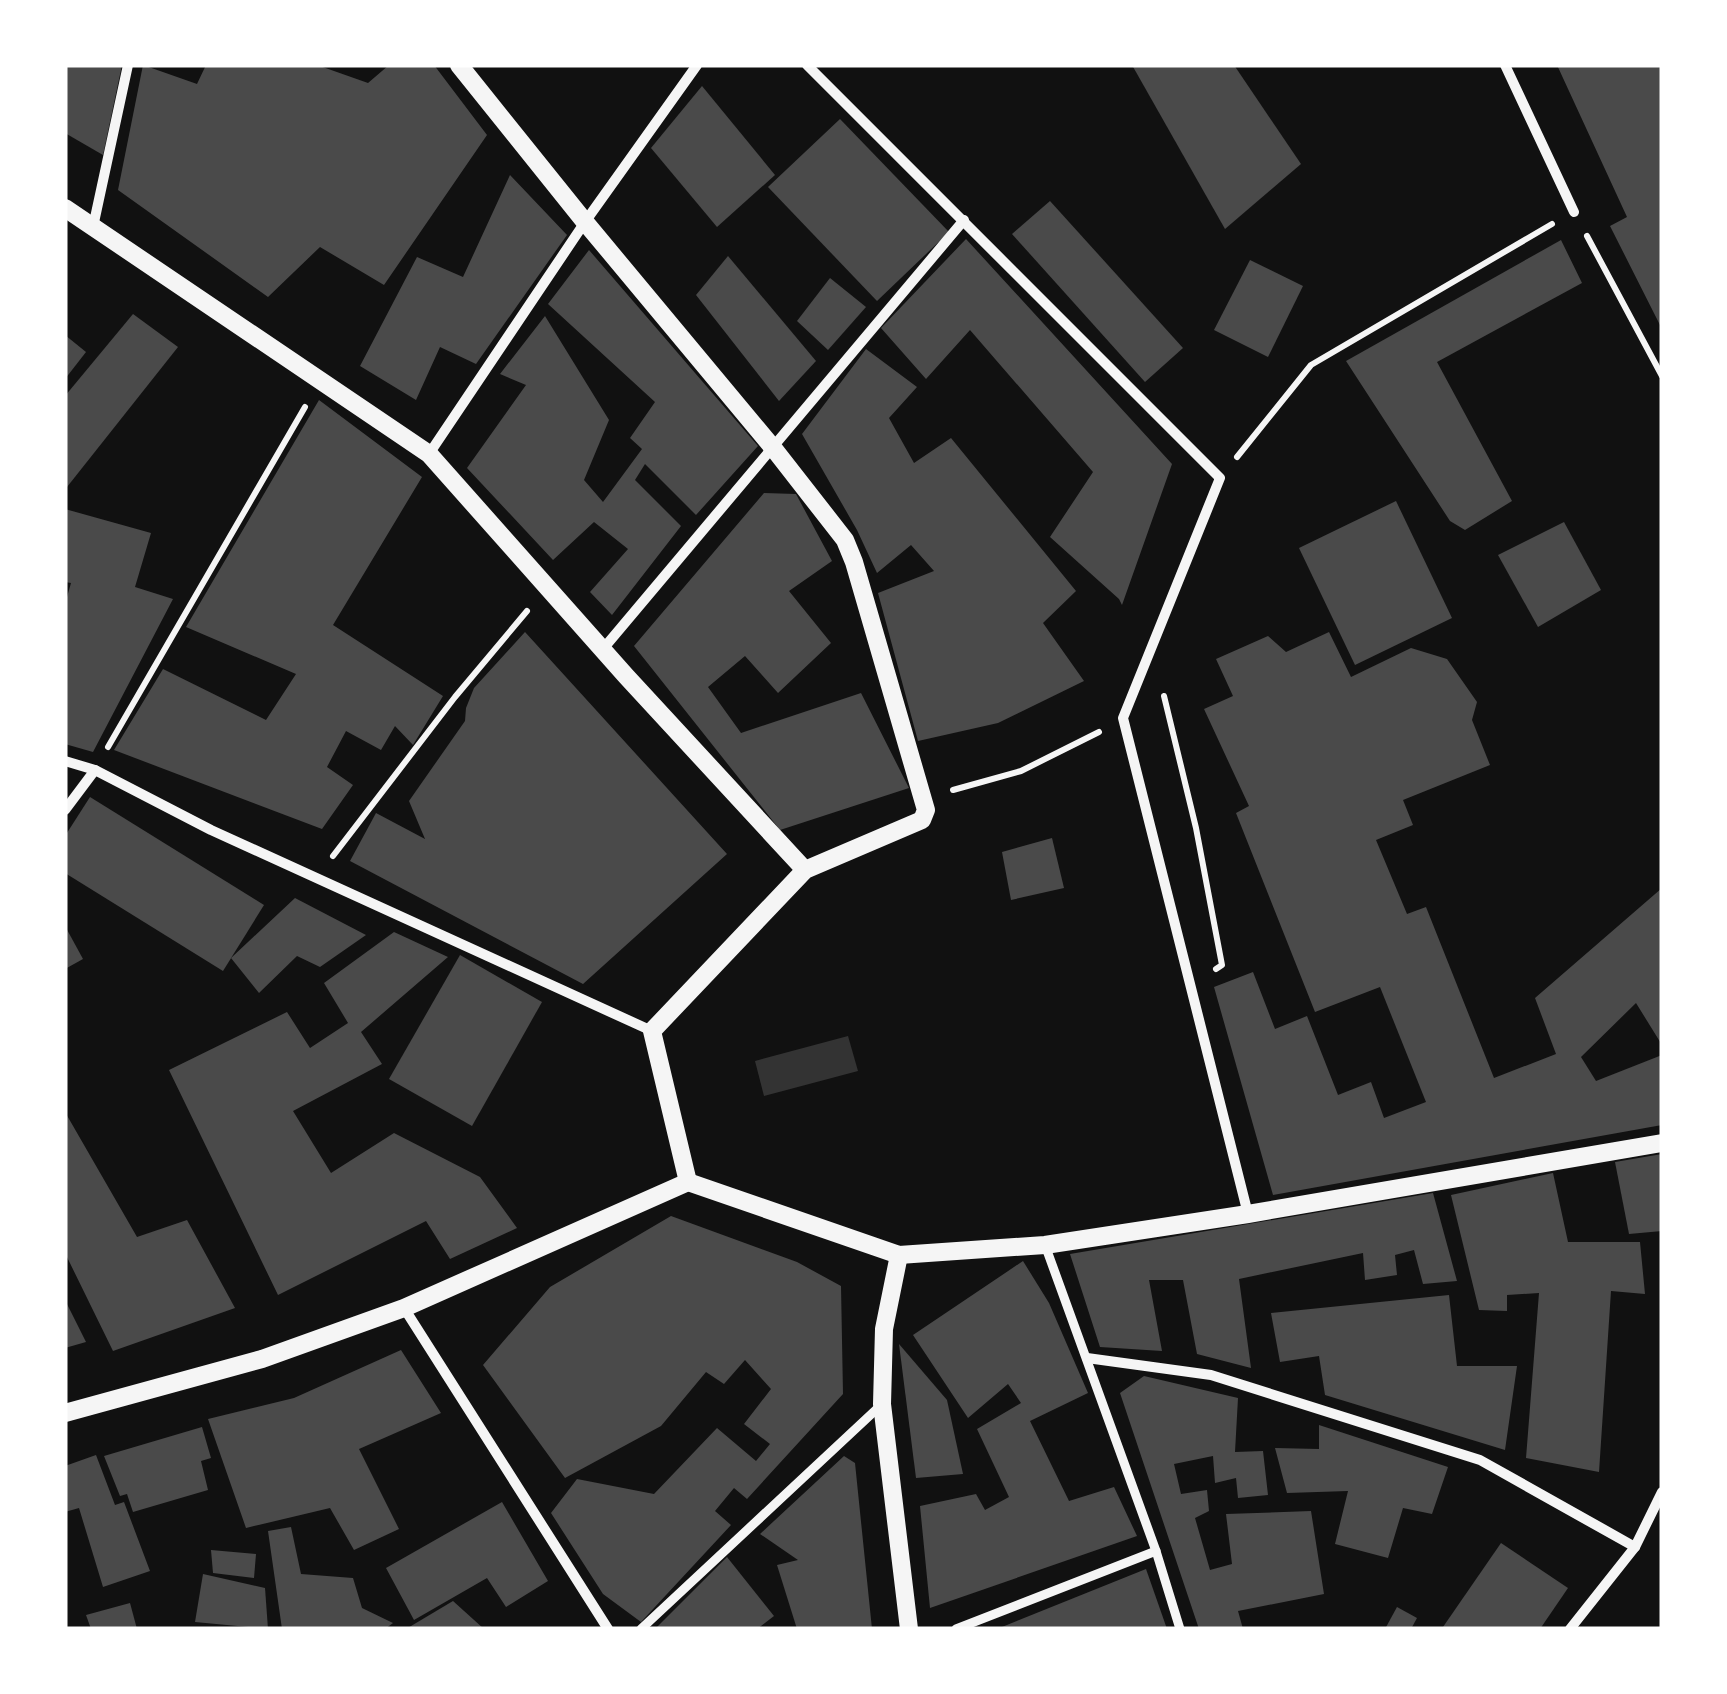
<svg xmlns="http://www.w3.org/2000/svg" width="1727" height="1694" font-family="Karla,sans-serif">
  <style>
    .water { fill: #333 }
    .building { fill: #4a4a4a }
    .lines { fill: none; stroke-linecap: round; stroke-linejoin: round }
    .path { stroke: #f5f5f5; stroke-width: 6 }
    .pedestrian { stroke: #f5f5f5; stroke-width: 9 }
    .minor { stroke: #f5f5f5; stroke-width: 10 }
    .tertiary { stroke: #f5f5f5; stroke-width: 18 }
  </style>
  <rect width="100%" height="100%" fill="#111"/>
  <polygon class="water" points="848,1036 858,1071 764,1096 755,1061"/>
  <g class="building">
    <polygon points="65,65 122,65 103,155 65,133"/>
    <polygon points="143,65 197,84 206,65 317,65 368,83 389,65 434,65 487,135 384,285 320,247 268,297 118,190"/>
    <polygon points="1132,65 1234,65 1301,164 1225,229"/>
    <polygon points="1557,65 1662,65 1662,329 1610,226 1627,217"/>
    <polygon points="702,86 775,175 717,227 651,148"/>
    <polygon points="840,119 949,232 877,301 768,187"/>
    <polygon points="510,175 567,235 476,364 440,347 416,400 360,366 417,257 463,277"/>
    <polygon points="1050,201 1183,348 1145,382 1012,234"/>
    <polygon points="966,239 1172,464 1122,605 1119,599 1050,537 1093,472 970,330 926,379 881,328"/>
    <polygon points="1561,240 1582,283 1437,362 1512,501 1465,530 1450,521 1346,361"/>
    <polygon points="589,250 758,446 696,515 645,464 635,480 681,526 612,615 590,592 628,549 594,522 553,560 467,468 526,385 500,374 545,316 609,420 584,480 603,502 642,449 630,438 655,402 548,304"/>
    <polygon points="728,256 816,361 779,401 696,295"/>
    <polygon points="1250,260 1303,286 1268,357 1214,330"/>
    <polygon points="830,278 866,307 828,350 797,321"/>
    <polygon points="133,314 178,347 67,487 65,396"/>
    <polygon points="65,335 86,352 65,379"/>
    <polygon points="866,349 917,387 889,418 914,463 951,438 1076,591 1043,623 1084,681 998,723 918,741 878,593 934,571 911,545 877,573 857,530 802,434"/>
    <polygon points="319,400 422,477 333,625 443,696 413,745 395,726 381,750 346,731 327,767 353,785 322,829 114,750 163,669 266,720 296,674 186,627"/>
    <polygon points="764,493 796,494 832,561 789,591 831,643 778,693 745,656 708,687 741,733 861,693 909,788 780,830 634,646"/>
    <polygon points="1396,501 1452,618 1355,665 1299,548"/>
    <polygon points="65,509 151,533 135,587 173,599 93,752 65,744 65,604 71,583 65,582"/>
    <polygon points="1564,522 1601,590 1538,627 1498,555"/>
    <polygon points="525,632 727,854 583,984 350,861 376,813 425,839 409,801 465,721 466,708 474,688"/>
    <polygon points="1329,632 1351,677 1411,648 1447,659 1477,702 1472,720 1490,765 1403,800 1413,825 1376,840 1407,914 1426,907 1494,1078 1556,1054 1535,998 1662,888 1662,1045 1636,1003 1581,1057 1596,1081 1662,1055 1662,1125 1273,1195 1214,987 1253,972 1275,1029 1307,1016 1338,1095 1371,1082 1384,1118 1426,1102 1380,987 1315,1012 1236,813 1249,806 1204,709 1233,696 1216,659 1268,636 1286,652"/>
    <polygon points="90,797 264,905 223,971 65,873 65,836"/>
    <polygon points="1052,838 1064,888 1011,900 1002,852"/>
    <polygon points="295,898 366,935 320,967 297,956 259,993 231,958"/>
    <polygon points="65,926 83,959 65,969"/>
    <polygon points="394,932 448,957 361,1032 382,1064 293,1111 331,1173 394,1133 480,1177 517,1228 450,1259 426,1221 278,1295 169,1070 287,1012 310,1048 348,1023 324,983"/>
    <polygon points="460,955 542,1002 472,1126 389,1079"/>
    <polygon points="65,1112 137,1237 187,1220 235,1308 113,1351 65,1253"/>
    <polygon points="1662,1154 1662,1231 1629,1234 1615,1162"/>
    <polygon points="1553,1173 1568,1242 1640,1242 1645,1294 1611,1291 1599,1472 1526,1458 1539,1293 1507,1295 1507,1311 1479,1310 1451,1195"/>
    <polygon points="1433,1193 1457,1281 1423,1284 1414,1250 1395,1255 1397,1275 1365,1280 1363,1253 1239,1279 1251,1368 1197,1354 1183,1280 1149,1280 1162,1351 1100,1347 1070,1254"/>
    <polygon points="671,1216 797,1262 841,1286 843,1394 747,1499 734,1488 715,1511 731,1525 641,1622 603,1594 551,1513 577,1479 654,1494 717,1428 756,1461 770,1444 744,1424 771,1389 745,1360 724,1384 706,1372 661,1426 565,1478 483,1365 550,1287"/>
    <polygon points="1023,1261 1049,1303 1088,1393 1030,1421 1069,1501 1114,1487 1137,1536 930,1608 920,1506 976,1494 985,1510 1009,1497 977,1429 1021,1403 1008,1384 968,1418 913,1335"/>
    <polygon points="1449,1295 1457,1366 1517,1366 1505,1450 1325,1395 1319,1356 1280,1362 1271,1313"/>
    <polygon points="65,1300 86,1342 65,1348"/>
    <polygon points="899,1344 947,1400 963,1474 916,1478"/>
    <polygon points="401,1350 441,1413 359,1449 399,1529 354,1550 330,1508 246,1528 208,1419 294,1398"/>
    <polygon points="1144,1376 1238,1398 1235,1452 1263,1451 1268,1495 1238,1498 1236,1478 1215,1483 1213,1456 1174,1464 1181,1494 1207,1490 1209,1511 1195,1518 1210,1570 1232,1564 1226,1514 1311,1511 1324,1594 1238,1611 1243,1629 1199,1629 1120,1393"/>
    <polygon points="1319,1425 1448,1467 1432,1514 1403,1508 1388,1558 1335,1544 1348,1491 1287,1493 1275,1448 1319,1449"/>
    <polygon points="202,1427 211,1458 201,1461 208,1490 133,1512 127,1494 120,1496 104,1456"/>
    <polygon points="96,1455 115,1505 124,1502 150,1571 103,1587 79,1508 65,1512 65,1466"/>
    <polygon points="844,1456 855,1463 872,1629 797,1629 777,1565 798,1560 760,1534"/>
    <polygon points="502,1502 548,1581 506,1607 487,1578 414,1620 386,1568"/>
    <polygon points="291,1527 301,1574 353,1578 362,1608 393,1623 385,1629 282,1629 268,1531"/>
    <polygon points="1501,1543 1568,1588 1540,1629 1446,1629 1443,1627"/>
    <polygon points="211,1550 256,1554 254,1578 213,1573"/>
    <polygon points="727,1557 774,1616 757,1629 655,1629"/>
    <polygon points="1146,1569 1167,1629 997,1629"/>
    <polygon points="203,1574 265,1588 268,1629 195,1622"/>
    <polygon points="453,1601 484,1629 406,1629"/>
    <polygon points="130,1603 137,1629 91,1629 86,1615"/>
    <polygon points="1397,1607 1417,1618 1411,1629 1385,1629"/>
  </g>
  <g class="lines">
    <g class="path">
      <polyline points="1587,236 1662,376"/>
      <polyline points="1237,457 1311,365 1552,224"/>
      <polyline points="1164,696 1196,828 1222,965 1216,969"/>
      <polyline points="108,747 305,407"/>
      <polyline points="953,790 1021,771 1099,732"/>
      <polyline points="333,856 455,697 527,611"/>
    </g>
    <g class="pedestrian">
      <polyline points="1045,1245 1156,1551 1180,1629"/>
      <polyline points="641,1629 880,1406"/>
      <polyline points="956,1629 1156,1551"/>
    </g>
    <g class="minor">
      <polyline points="807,65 1220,478 1123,718 1248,1214"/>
      <polyline points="1505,65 1574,212"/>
      <polyline points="93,227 128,65"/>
      <polyline points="429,454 585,222 697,65"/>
      <polyline points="603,649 964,220"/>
      <polyline points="65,761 95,770 211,830 652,1031"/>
      <polyline points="65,810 95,770"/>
      <polyline points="404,1308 608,1629"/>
      <polyline points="1087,1358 1211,1375 1480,1460 1635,1547"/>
      <polyline points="1570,1629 1635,1547 1662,1492"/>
    </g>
    <g class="tertiary">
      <polyline points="459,65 585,222 774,449 845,540 854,562 926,810 922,820 805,870 652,1031 688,1182"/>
      <polyline points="65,208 429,454 626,676 805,870"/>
      <polyline points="688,1182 899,1255 1045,1245 1248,1214 1662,1143"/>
      <polyline points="899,1255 884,1329 882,1404 909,1629"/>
      <polyline points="65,1413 262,1359 404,1308 688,1182"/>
    </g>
  </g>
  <rect width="1727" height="1694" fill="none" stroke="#ffffff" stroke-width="135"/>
</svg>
